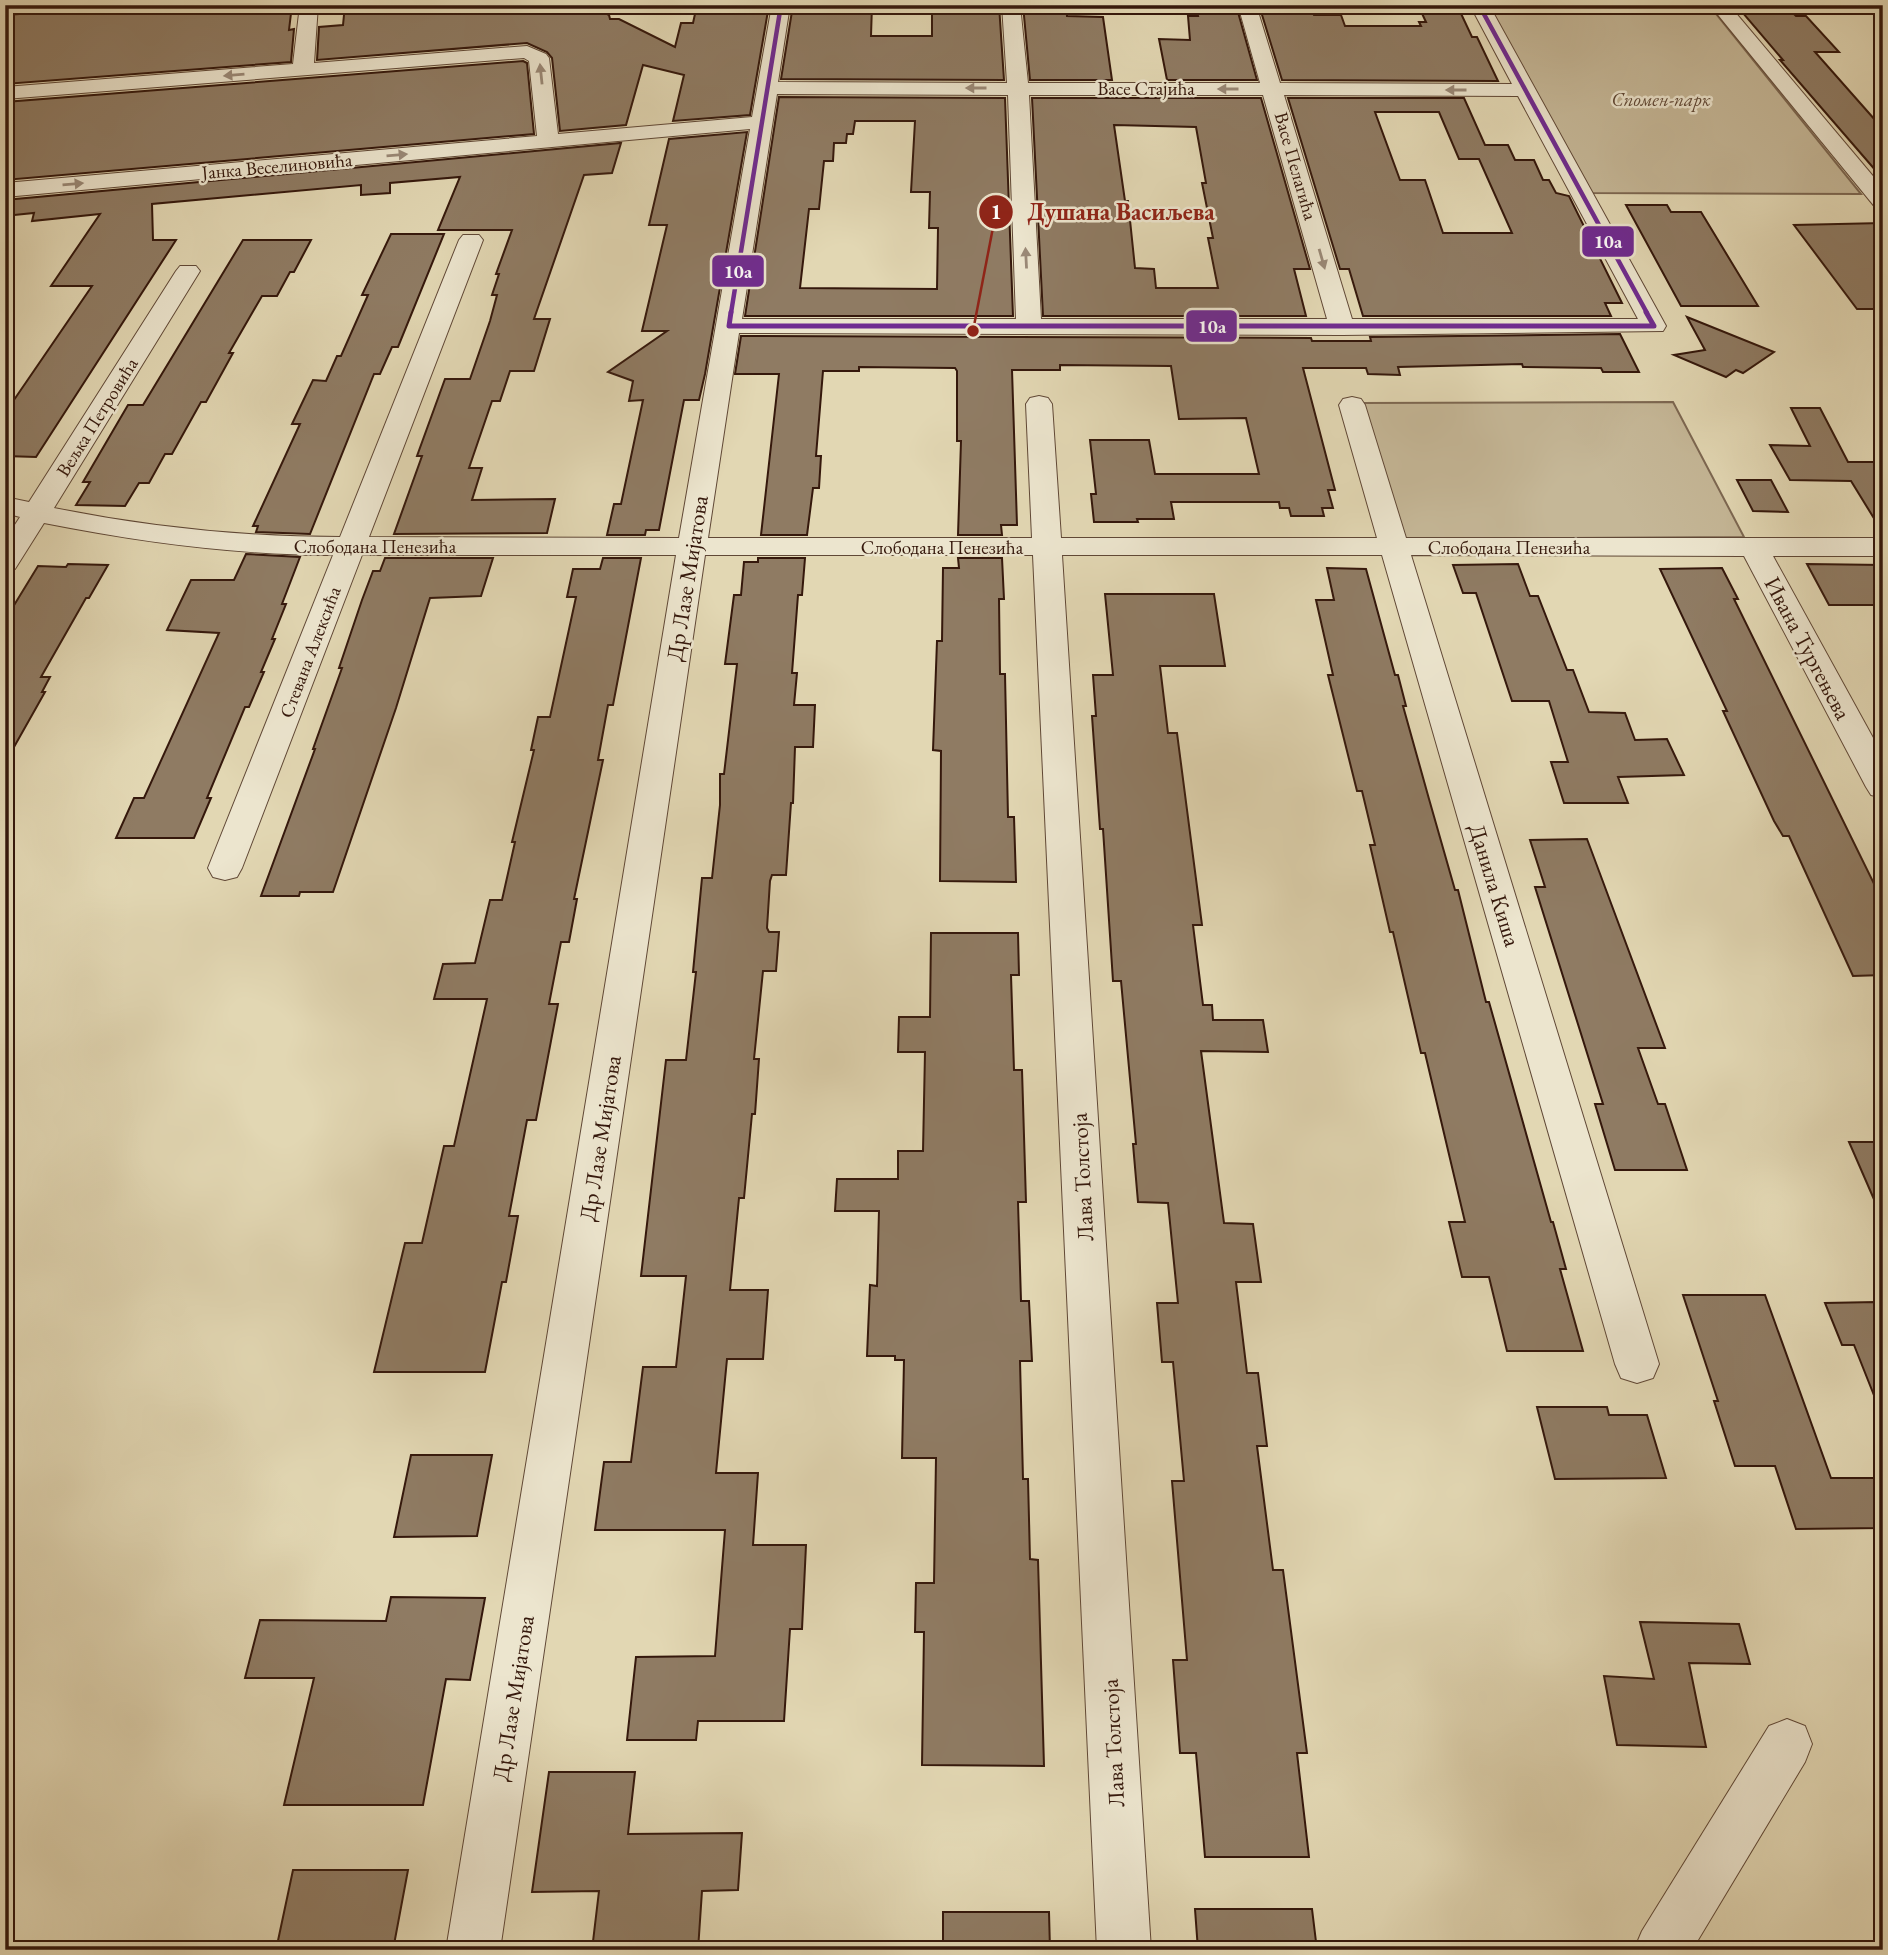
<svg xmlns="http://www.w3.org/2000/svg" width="1888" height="1955" font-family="'EB Garamond',serif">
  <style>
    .green { fill: #c5b797; stroke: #7d6852; stroke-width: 2 }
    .building { fill: #8f7b63; stroke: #35180c; stroke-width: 2; fill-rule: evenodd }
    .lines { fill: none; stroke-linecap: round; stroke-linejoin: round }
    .minor-casing { stroke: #604836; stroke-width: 2 }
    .minor { fill: #ece5ce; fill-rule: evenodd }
    .bus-1-far1-casing { stroke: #ece5ce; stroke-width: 7 }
    .bus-1-casing { stroke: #ece5ce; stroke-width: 10 }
    .bus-1-far1 { stroke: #702c91; stroke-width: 4.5 }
    .bus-1 { stroke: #702c91; stroke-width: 5 }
    .oneway { fill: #9a8977 }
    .labels { text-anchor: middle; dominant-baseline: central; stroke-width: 5; stroke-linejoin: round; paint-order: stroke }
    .far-street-label { font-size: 19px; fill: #35180c; stroke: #ece5ce }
    .far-park-label { font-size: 19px; font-style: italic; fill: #604836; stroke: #ece5ce }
    .street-label { font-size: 23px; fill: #35180c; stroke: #ece5ce }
    .leader { fill: none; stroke: #8f2418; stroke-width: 2.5 }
    .callout-dot { fill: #8f2418; stroke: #ece5ce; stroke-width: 2.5 }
    .mark-label { font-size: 21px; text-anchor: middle; font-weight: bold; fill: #fff }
    .callout-label { font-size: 24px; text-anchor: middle; font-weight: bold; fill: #8f2418; stroke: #ece5ce; stroke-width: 5; stroke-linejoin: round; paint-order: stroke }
    .line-badge { stroke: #ece5ce; stroke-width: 2.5 }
    .badge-label { font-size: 19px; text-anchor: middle; font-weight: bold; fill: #fff }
  </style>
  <rect width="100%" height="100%" fill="#e2d7b3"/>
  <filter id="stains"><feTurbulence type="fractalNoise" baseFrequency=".00286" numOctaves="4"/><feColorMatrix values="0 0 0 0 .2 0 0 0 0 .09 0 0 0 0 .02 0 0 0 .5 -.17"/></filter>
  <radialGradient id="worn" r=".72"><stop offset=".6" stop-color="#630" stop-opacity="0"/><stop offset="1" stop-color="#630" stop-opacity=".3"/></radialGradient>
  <g class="green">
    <polygon points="1488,5 1709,5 1861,194 1588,193"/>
    <polygon points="1673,402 1744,537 1402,539 1361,403"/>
  </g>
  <g class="building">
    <polygon points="150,5 292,5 289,30 294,29 291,62 5,84 5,15"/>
    <polygon points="345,5 590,5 609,15 610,19 619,19 675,47 681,23 693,23 697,5 769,5 750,115 673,121 684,75 643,65 626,125 560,131 552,58 547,52 527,43 317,60 319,27 343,25"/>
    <polygon points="793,5 872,5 871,36 932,36 932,5 999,5 1004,80 781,79"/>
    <polygon points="1023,5 1066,5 1067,16 1103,17 1112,80 1030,80"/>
    <polygon points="1195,5 1236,5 1257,80 1167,80 1159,39 1190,40 1188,16 1198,16"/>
    <polygon points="1259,5 1292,5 1293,10 1313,12 1314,15 1341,15 1345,26 1421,26 1419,22 1426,22 1418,5 1457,5 1472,37 1477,37 1498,81 1282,80"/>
    <polygon points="1741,5 1777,5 1785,11 1791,11 1796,16 1806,16 1839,52 1815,52 1883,129 1883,179 1780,60 1783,60 1742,12 1747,11"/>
    <polygon points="523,61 527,63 534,134 5,180 5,102"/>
    <path d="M779,97L1005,98L1013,316H745ZM855,121H915L911,192H930L929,228H938L937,289L800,288L809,209H819L824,161H833L834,143H846L847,134H853Z"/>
    <path d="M1032,98H1261L1310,269H1294L1306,316H1043ZM1114,125L1196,127L1206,183H1202L1213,238H1208L1218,288H1156L1154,269L1135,268L1128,201H1125Z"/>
    <path d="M1288,98H1464L1485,145H1508L1515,160H1534L1543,180H1549L1556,193L1569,196L1622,303H1605L1611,316H1363L1349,269H1340ZM1375,112H1439L1459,159H1479L1512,233H1443L1425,180H1400Z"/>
    <polygon points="747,132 705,374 699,400 684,400 659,530 646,530 645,535 607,535 614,504 621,504 643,400 629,401 633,381 608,372 667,331 642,331 667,225 649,225 669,139"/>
    <polygon points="621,143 612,173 584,175 534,319 550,319 534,371 510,371 500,401 492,401 469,468 482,468 472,500 555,499 547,533 394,534 422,456 417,456 445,379 470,379 490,321 497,295 492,295 499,274 496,274 512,230 438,230 460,177 390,183 390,193 361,195 361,185 152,204 153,240 176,240 36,457 5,456 5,413 92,286 51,286 100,214 32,221 34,213 5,216 5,200"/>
    <polygon points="1626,205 1667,205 1671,212 1701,212 1758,306 1681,306"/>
    <polygon points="1883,223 1883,309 1857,309 1794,225"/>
    <polygon points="391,234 444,234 398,347 392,347 380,374 374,374 310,534 256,532 258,526 253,526 300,424 292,424 313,380 326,381 337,356 341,356 368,295 362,295"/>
    <polygon points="243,240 311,240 294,272 290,272 277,296 262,296 229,353 233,353 206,402 201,402 172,454 165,454 149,483 139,483 125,506 76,505 90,482 83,482 128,405 143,405"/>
    <polygon points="1687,317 1774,352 1743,373 1736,370 1726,377 1674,355 1705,350"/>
    <polygon points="1620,334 1639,372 1603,372 1601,368 1523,367 1522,364 1398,367 1400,375 1368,374 1366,368 1303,368 1335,490 1328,490 1333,508 1322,508 1324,516 1291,516 1289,508 1280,508 1279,502 1171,502 1174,519 1137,519 1138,522 1094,522 1091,494 1096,494 1090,440 1149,440 1155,474 1259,474 1246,418 1179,419 1171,366 1060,365 1060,370 1012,370 1017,525 1001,525 1002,535 958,535 961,441 957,441 957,371 955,368 859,367 859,371 823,371 816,456 821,456 819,488 813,488 807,535 761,535 779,374 735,374 741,336 1311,338 1312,341 1371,341 1370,337"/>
    <polygon points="1791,408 1820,408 1848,462 1883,462 1883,533 1851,481 1790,480 1770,445 1810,446"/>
    <polygon points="1737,480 1771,480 1788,512 1753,511"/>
    <polygon points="246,554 300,557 282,604 286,604 272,639 275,639 261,672 264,672 249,707 245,707 207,798 211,798 194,838 116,838 134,798 144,798 219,633 167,630 191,580 234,580"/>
    <polygon points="385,558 493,558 481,596 430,598 396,708 333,892 300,892 299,896 261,896 315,749 313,749 342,668 339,668 362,600 373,571 380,571"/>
    <polygon points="603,558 641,558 613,705 608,705 598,760 603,760 574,899 577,899 569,942 561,942 549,1004 558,1004 536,1120 527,1120 509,1216 518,1216 506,1282 502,1282 485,1372 374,1372 405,1243 422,1243 444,1146 454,1146 487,999 434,999 443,964 475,963 490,900 502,900 515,842 512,842 534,750 531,750 538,717 550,717 576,597 567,597 573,569 600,569"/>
    <polygon points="758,558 805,558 802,595 798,595 792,673 797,673 794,705 815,705 813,747 795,747 793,803 791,803 786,875 772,875 770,881 767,928 769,932 779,932 776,971 763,971 754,1059 759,1059 755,1114 752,1114 744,1198 739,1198 730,1290 768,1290 763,1359 727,1359 716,1473 758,1473 753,1545 806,1545 802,1629 790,1629 784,1721 698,1721 696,1740 627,1740 636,1657 715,1656 725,1530 595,1530 604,1462 631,1462 643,1367 676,1367 686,1276 641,1276 666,1060 686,1060 696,972 693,972 702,878 712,878 720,805 720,774 724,774 737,664 725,664 734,595 741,595 744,562 758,562"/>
    <polygon points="958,558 1002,558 1004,599 999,599 1000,674 1005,674 1008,817 1014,817 1016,882 940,881 941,751 933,750 937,641 942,641 943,568 959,568"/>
    <polygon points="68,564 108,565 89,598 86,598 41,677 50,677 42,692 45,692 5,763 5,620 38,566 66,567"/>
    <polygon points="1518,564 1530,596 1538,596 1567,670 1573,670 1589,712 1625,713 1635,740 1667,739 1684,775 1618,777 1628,803 1564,803 1551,762 1568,762 1549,701 1512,701 1476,593 1463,593 1453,565"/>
    <polygon points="1807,564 1883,565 1883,605 1829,605"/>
    <polygon points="1327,568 1366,569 1395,675 1398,675 1406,706 1403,706 1429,799 1455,890 1458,890 1486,1002 1489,1002 1551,1222 1553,1222 1566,1269 1560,1269 1583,1351 1507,1351 1489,1277 1462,1277 1449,1222 1465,1222 1425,1053 1421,1053 1393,932 1390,932 1370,845 1375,845 1362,791 1357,791 1328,675 1333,675 1316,600 1334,600"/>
    <polygon points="1722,568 1738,599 1734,599 1883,902 1883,975 1853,976 1789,836 1783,836 1774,821 1723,711 1727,711 1660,569"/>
    <polygon points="1105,594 1214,594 1225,666 1160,666 1168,733 1177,733 1202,925 1193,925 1203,1005 1212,1005 1213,1020 1263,1020 1268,1052 1201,1051 1224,1223 1253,1224 1261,1282 1236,1282 1247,1373 1258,1373 1267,1446 1257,1446 1273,1570 1283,1570 1307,1753 1297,1753 1309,1857 1205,1857 1196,1753 1180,1753 1173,1660 1187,1660 1172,1481 1184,1481 1173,1362 1162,1362 1157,1303 1178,1303 1168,1203 1138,1202 1133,1144 1136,1144 1121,981 1113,981 1103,829 1100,829 1092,716 1096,716 1093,675 1113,675"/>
    <polygon points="1587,839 1665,1048 1638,1048 1658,1104 1665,1104 1687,1170 1615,1170 1595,1104 1603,1104 1535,887 1545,887 1530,840"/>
    <polygon points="931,933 1018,933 1019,975 1011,975 1014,1070 1022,1070 1026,1202 1018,1202 1021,1301 1029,1301 1032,1361 1020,1361 1023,1479 1028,1479 1030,1559 1038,1560 1044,1766 922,1765 924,1632 915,1632 916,1583 934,1583 936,1458 902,1458 904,1360 895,1360 895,1356 867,1356 870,1285 877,1286 879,1211 835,1211 837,1179 898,1179 898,1151 923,1151 925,1052 898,1052 899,1017 930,1017"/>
    <polygon points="1849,1142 1883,1142 1883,1220"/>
    <polygon points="1683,1295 1765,1295 1831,1478 1883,1478 1883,1528 1796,1529 1775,1466 1735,1466 1714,1401 1718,1401"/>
    <polygon points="1876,1302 1883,1318 1881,1413 1854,1345 1842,1345 1825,1303"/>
    <polygon points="1537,1407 1607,1407 1609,1415 1647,1415 1666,1478 1555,1479"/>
    <polygon points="411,1455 492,1455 477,1536 394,1537"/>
    <polygon points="391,1597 485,1598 470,1680 446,1679 423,1805 284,1805 314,1678 245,1678 260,1620 386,1621"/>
    <polygon points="1640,1622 1739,1624 1750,1664 1689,1663 1706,1747 1617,1745 1604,1676 1654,1679"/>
    <polygon points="549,1772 635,1772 628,1834 742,1833 738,1890 702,1891 698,1950 592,1950 599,1891 532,1892"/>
    <polygon points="293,1870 408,1870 393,1950 276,1950"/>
    <polygon points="1195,1909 1312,1909 1317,1950 1198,1950"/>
    <polygon points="943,1912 1049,1912 1050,1950 943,1950"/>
  </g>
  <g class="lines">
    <defs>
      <g id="minor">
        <path d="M300,5H318L314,63L527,46L546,54L549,58L558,134L752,117L772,5H790L778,82L1007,83L1002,5H1020L1028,83H1260L1238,5H1256L1280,83L1512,84L1470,5H1489L1666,326L1663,331L1342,335L739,333L708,538H1032L1026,404L1030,398L1039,396L1048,398L1052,404L1061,538H1377L1339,405L1343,399L1352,397L1361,399L1365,405L1406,538H1883V556H1773L1883,756V798L1871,795L1866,787L1744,556L1411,555L1659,1364L1653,1378L1637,1383L1621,1378L1615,1364L1382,555H1062L1151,1950H1097L1033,555H705L500,1950H446L676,555H362L242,868L237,877L225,880L213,877L208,868L333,555C236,555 140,542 44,523L15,569L5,572V540L20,517L5,513V497L29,502L176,271L180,266H196L200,271L54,508C148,527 244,537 340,537L459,240L463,235H479L483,240L369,537L679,538L750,129L5,197V183L537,136L529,61L524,58L5,99V87L293,64ZM777,94L1008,95L1016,319H742ZM1029,95H1263L1327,319H1041ZM1284,95L1518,96L1638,319H1352Z"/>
        <polygon points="1710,5 1729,5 1883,188 1883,209 1875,207"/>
        <polygon points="1787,1719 1805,1726 1812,1744 1805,1762 1692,1950 1634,1950 1642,1931 1769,1726"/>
      </g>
    </defs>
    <use href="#minor" class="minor-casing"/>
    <use href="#minor" class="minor"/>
    <defs>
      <g id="bus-1-far1">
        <polyline points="1479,5 1647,313"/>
        <polyline points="731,313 781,5"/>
      </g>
      <polyline id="bus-1" points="731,312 729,326 1654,326 1646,312"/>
    </defs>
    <use href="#bus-1-far1" class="bus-1-far1-casing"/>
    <use href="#bus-1" class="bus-1-casing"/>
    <use href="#bus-1-far1" class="bus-1-far1"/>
    <use href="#bus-1" class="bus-1"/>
  </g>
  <defs><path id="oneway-solid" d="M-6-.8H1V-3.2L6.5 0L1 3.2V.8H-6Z" transform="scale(1.75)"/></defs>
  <g class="oneway">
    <use href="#oneway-solid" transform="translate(541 74) rotate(-96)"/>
    <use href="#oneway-solid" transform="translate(234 75) rotate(175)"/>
    <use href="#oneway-solid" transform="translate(976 88) rotate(-180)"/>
    <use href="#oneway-solid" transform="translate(1228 89) rotate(-180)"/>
    <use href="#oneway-solid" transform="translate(1456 90) rotate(-180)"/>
    <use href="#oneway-solid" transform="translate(397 155) rotate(-5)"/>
    <use href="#oneway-solid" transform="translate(73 184) rotate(-5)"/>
    <use href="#oneway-solid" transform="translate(1026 258) rotate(-93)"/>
    <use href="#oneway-solid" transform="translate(1322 259) rotate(74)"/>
  </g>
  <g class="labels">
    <g class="far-street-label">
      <text x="1146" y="88">Васе Стајића</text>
      <text transform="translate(277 166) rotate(-5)">Јанка Веселиновића</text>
      <text transform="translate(1296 166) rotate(74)">Васе Пелагића</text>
      <text transform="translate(97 417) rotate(-58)">Вељка Петровића</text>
      <text x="375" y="546">Слободана Пенезића</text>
      <text x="942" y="547">Слободана Пенезића</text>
      <text x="1509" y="547">Слободана Пенезића</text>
      <text transform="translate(310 652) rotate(-69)">Стевана Алексића</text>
    </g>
    <g class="far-park-label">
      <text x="1661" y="99">Спомен-парк</text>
    </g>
    <g class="street-label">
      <text transform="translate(687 578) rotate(-81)">Др Лазе Мијатова</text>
      <text transform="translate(1808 648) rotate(62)">Ивана Тургењева</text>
      <text transform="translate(1495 885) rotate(73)">Данила Киша</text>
      <text transform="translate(600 1138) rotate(-81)">Др Лазе Мијатова</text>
      <text transform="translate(1082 1177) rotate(-93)">Лава Толстоја</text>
      <text transform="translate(513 1698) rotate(-81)">Др Лазе Мијатова</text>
      <text transform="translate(1113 1743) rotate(-93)">Лава Толстоја</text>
    </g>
  </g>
  <path class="leader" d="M973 331L996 212"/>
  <g class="callout-dot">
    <circle cx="973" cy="331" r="7"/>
    <circle cx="996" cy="212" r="18"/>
  </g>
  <g class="mark-label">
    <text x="996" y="219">1</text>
  </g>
  <g class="callout-label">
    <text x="1121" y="220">Душана Васиљева</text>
  </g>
  <g class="line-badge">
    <rect x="1581" y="225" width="54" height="33" rx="7" fill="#702c91"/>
    <rect x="711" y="254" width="54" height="34" rx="7" fill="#702c91"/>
    <rect x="1185" y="309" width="53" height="34" rx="7" fill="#702c91"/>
  </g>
  <g class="badge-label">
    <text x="1608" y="248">10а</text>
    <text x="738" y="278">10а</text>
    <text x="1212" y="333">10а</text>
  </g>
  <rect width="1888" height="1955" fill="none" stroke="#e2d7b3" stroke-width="28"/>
  <rect x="7" y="7" width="1874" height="1941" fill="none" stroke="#35180c" stroke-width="3.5"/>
  <rect x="14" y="14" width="1860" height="1927" fill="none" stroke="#35180c" stroke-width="2"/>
  <rect width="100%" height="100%" filter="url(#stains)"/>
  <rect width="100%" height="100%" fill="url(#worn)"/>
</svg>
